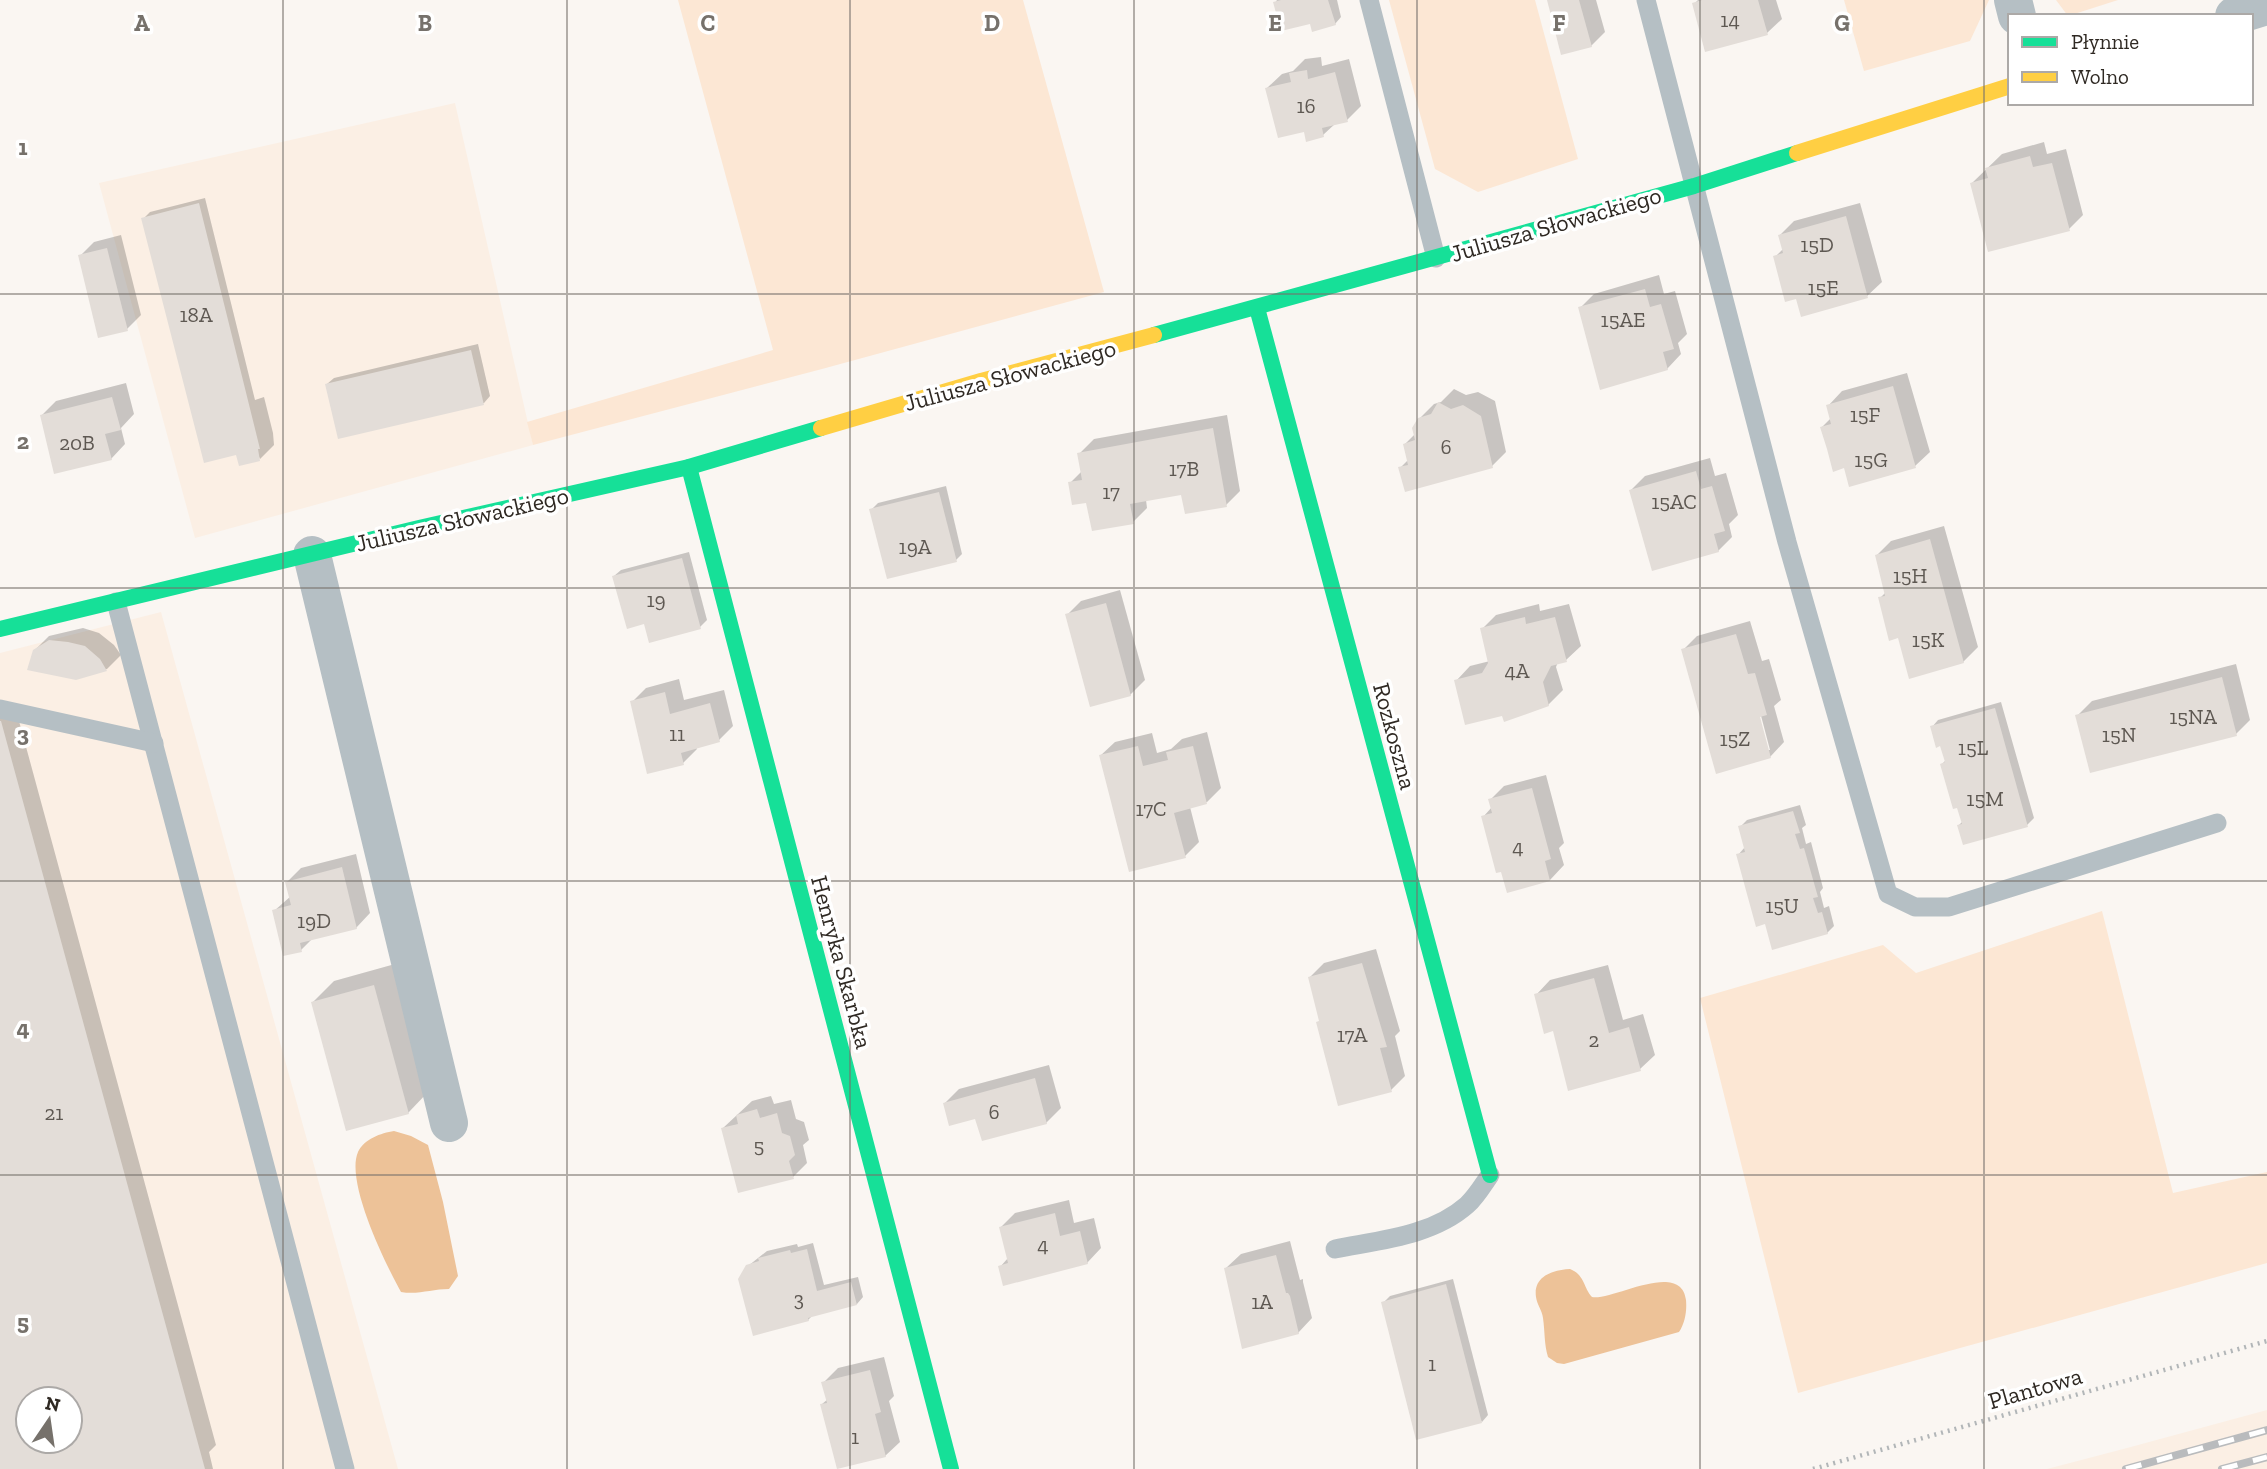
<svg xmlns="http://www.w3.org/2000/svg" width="2267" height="1469" font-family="'Zilla Slab',serif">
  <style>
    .built { fill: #fbefe4; fill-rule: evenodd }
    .green { fill: #fce7d4 }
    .water { fill: #edc298 }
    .shadow { fill: #0003; fill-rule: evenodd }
    .building { fill: #e3ddd8; fill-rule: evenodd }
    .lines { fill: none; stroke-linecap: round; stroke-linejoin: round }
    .path { stroke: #b2b6b8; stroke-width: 4.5; stroke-dasharray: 2 5; stroke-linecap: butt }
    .lane { stroke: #b5bfc4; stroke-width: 19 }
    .street { stroke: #b5bfc4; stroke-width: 38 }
    .fast { stroke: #16e098; stroke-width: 16 }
    .slow { stroke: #ffcf43; stroke-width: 16 }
    .rail-casing { stroke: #b9bbbd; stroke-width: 8 }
    .rail { stroke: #fff; stroke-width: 5; stroke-dasharray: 16; stroke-linecap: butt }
    .grid { fill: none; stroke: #76716b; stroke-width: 2; stroke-opacity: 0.55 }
    .labels { text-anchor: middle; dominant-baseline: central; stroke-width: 7; stroke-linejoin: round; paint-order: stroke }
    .number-label { font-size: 21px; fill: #5e5852 }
    .street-label { font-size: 24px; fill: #2f2923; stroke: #fff }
    .grid-label { font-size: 23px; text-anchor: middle; font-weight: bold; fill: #76716b; stroke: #fff; stroke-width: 7; stroke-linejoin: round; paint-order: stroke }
  </style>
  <rect width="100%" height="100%" fill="#faf6f2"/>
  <g class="built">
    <polygon points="455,103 533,445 195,538 99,183"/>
    <path d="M161,612L398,1469H0V653ZM28,1399H70V1441H28Z"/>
    <polygon points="2267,1410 2267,1469 2047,1469 2127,1448"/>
  </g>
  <g class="green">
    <polygon points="678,0 1023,0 1104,292 822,369 533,445 527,422 773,350"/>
    <polygon points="1389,0 1535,0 1578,159 1478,192 1435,169"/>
    <polygon points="1844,0 1989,0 1970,41 1864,71"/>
    <polygon points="2056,0 2118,0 2068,16"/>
    <polygon points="2102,911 2173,1193 2267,1172 2267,1263 1798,1393 1700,998 1883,945 1916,973"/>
  </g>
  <g class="water">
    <path d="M394,1131L411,1136L428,1145L443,1202L458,1276L449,1289C432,1289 418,1295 401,1292C386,1265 345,1182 358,1152C364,1139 381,1133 394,1131Z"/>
    <path d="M1570,1269C1585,1275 1583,1287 1592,1297C1612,1301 1681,1259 1686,1300C1687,1311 1685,1323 1679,1332L1564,1364L1557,1363L1548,1357C1544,1344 1545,1332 1543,1318C1542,1310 1537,1305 1536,1297C1533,1276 1553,1270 1570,1269Z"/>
  </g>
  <g class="shadow">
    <polygon points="1277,0 1337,0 1341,17 1335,24 1311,22 1275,3"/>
    <polygon points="1548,0 1596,0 1605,32 1591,46"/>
    <polygon points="1698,0 1776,0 1782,19 1767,33 1694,4"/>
    <polygon points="1321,57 1322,66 1349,59 1361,106 1347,120 1336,123 1323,135 1305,130 1267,88 1282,74 1293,71 1305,59"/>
    <polygon points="2044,142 2047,154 2066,149 2083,215 2069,229 1972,183 2002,154"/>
    <polygon points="205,198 255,400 264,397 273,433 274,445 260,459 143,219 150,212"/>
    <polygon points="1860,203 1882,282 1867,296 1797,296 1775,257 1784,248 1780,235 1794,221"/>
    <polygon points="121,235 141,315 127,329 80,256 94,242"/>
    <polygon points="1659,275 1664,294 1675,291 1687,334 1678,343 1681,354 1667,369 1580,308 1594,294"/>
    <polygon points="478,344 490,396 484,403 340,437 327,384 334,378"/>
    <polygon points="1907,373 1930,452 1915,466 1845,466 1822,427 1831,418 1828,406 1842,391"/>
    <polygon points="126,383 134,414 121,428 125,444 111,459 42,415 56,401"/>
    <polygon points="1454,389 1466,395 1478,392 1495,401 1506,452 1492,466 1400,468 1409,459 1405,444 1415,434 1419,419 1434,404 1441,402"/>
    <polygon points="1227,415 1240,491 1226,505 1183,493 1146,500 1147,508 1133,522 1088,501 1070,483 1082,471 1079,454 1094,439"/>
    <polygon points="1710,458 1715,476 1726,473 1738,515 1729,524 1732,537 1718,551 1631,490 1645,476"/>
    <polygon points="946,486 962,554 956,560 871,510 878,503"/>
    <polygon points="1944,526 1978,647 1963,662 1899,635 1880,598 1886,592 1877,555 1891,541"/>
    <polygon points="689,552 707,620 700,627 645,622 614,576 621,570"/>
    <polygon points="1120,590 1145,680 1130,695 1067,615 1081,601"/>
    <polygon points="1539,604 1540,611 1569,604 1581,646 1566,660 1558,662 1556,667 1563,690 1548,705 1504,714 1456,681 1470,666 1490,661 1482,629 1496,615"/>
    <path d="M1750,621L1762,661L1769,659L1781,700L1774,706L1784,742L1770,757L1683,650L1697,636ZM1759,708L1770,750H1767L1756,709Z"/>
    <polygon points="83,628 99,633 114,645 121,655 107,669 76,678 34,651 49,636"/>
    <polygon points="2236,664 2250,720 2236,734 2077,716 2092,701"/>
    <polygon points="679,679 684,700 724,690 733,726 719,740 696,747 697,749 683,763 632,702 646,688"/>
    <polygon points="2001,702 2034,818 2027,825 1964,843 1959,825 1963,821 1942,764 1946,760 1941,744 1932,727 1938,720"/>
    <path d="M16,710L216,1445L209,1452L213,1469H0V714ZM28,1399H70V1441H28Z"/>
    <polygon points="1207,732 1221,788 1207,802 1190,807 1199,842 1185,856 1100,756 1115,742 1152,733 1157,753 1171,749 1182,739"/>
    <polygon points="1546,775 1564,843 1559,848 1564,865 1550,880 1503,870 1483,817 1492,807 1490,800 1504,786"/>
    <polygon points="1800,805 1806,825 1802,828 1806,844 1811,842 1823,888 1820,892 1824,908 1829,906 1834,926 1827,933 1766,922 1738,855 1745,847 1740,827 1747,820"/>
    <polygon points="356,854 370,913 356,928 313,938 301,950 274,911 291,896 287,882 301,868"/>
    <polygon points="1376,949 1400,1031 1395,1036 1405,1076 1391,1090 1320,1020 1310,977 1324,963"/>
    <polygon points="395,964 429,1091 408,1113 313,1002 334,981"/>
    <polygon points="1608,965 1623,1020 1643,1014 1655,1055 1640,1069 1554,1029 1536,995 1550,980"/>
    <polygon points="1049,1065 1061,1108 1046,1123 976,1116 945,1103 959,1089"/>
    <polygon points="771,1096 774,1104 791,1100 796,1119 804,1122 809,1140 803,1145 807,1163 793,1177 723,1128 752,1101"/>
    <polygon points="1069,1200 1074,1223 1094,1218 1101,1248 1087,1263 1000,1267 1008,1258 1001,1227 1015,1213"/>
    <polygon points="1290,1241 1300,1280 1303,1279 1303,1282 1312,1318 1298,1333 1226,1268 1241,1254"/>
    <polygon points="813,1243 824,1285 858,1277 863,1297 857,1304 813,1315 808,1320 748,1266 767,1251 797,1244 798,1247"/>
    <polygon points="1453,1279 1488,1415 1482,1422 1383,1303 1390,1296"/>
    <polygon points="884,1357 894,1396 889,1401 900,1442 885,1456 822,1404 828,1399 823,1383 838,1368"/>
  </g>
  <g class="building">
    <polygon points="1281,0 1328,0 1336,25 1312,32 1310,24 1281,31 1273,2"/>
    <polygon points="1547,0 1579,0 1592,47 1561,55"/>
    <polygon points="1702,0 1758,0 1768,35 1705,52 1692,3"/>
    <polygon points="1307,70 1308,79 1335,72 1348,122 1322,128 1324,137 1306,142 1304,132 1278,138 1265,88 1291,82 1289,73"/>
    <polygon points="2030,156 2033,167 2052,163 2070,231 1988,252 1970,183 1988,178 1985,168"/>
    <polygon points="199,203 260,449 258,449 260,461 239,466 236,455 204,463 141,218"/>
    <polygon points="1846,216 1868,298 1801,317 1796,299 1785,302 1773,256 1783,253 1778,235"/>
    <polygon points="107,248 128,331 98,338 78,255"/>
    <polygon points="1645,289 1650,307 1661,304 1674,349 1663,352 1668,370 1600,390 1578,307"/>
    <polygon points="471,350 484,405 338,439 325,384"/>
    <polygon points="1893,386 1916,468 1849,487 1844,468 1833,472 1827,449 1820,427 1831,424 1826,405"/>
    <polygon points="112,397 121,430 105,434 112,460 54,474 40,415"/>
    <polygon points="1438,402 1451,409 1463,405 1481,416 1493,468 1405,492 1398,467 1408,465 1403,444 1415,440 1412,428 1418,418 1431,414"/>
    <polygon points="1213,428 1227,507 1185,514 1181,495 1130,504 1134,524 1092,531 1086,503 1072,505 1068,482 1082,480 1077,453"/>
    <polygon points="1696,471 1701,489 1712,486 1725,531 1714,534 1719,552 1652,571 1629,490"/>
    <polygon points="939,492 957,562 887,579 869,509"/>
    <polygon points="1930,539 1964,663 1909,679 1898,638 1889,641 1878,597 1885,596 1875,555"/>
    <polygon points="682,558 701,629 649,643 644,624 627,629 612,576"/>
    <polygon points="1106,603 1131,696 1090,707 1065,614"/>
    <polygon points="1525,617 1526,624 1555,617 1567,662 1551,666 1543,682 1549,706 1504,722 1502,716 1465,725 1454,680 1482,673 1488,663 1480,628"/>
    <polygon points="1736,634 1748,674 1755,673 1767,715 1760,717 1771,758 1716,774 1681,649"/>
    <polygon points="49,640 68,642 85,646 100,659 107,671 76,680 27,670 33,650"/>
    <polygon points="2222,677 2237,736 2090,773 2075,715"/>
    <polygon points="665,692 670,714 710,703 720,742 681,753 684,765 647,774 630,701"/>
    <polygon points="1995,708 2028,827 1963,845 1957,825 1962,824 1957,808 1953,809 1940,764 1945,762 1940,746 1936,748 1930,726"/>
    <path d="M0,721H1L205,1469H0ZM28,1399H70V1441H28Z"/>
    <polygon points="1138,746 1143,766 1168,760 1166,752 1193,746 1207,804 1174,813 1186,858 1129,872 1099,755"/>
    <polygon points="1532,788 1551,859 1545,861 1550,881 1507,893 1501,872 1496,873 1481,816 1492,813 1488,799"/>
    <polygon points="1793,811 1800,833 1795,834 1800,849 1804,848 1818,897 1813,898 1818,913 1822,912 1828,934 1772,950 1765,924 1756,927 1736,854 1745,852 1738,826"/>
    <polygon points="342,867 357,929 300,943 302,952 283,956 272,910 291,905 285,882"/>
    <polygon points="1362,963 1387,1047 1380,1048 1392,1092 1338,1106 1316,1022 1319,1021 1308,977"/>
    <polygon points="1594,978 1609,1033 1629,1027 1641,1071 1568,1091 1553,1031 1544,1034 1534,994"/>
    <polygon points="374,985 409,1114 346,1131 311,1002"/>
    <polygon points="1035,1078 1047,1124 982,1141 975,1119 949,1126 943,1103"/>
    <polygon points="757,1109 760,1118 777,1113 782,1133 790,1136 795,1155 789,1161 794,1179 738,1193 721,1128 738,1124 736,1115"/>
    <polygon points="1055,1213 1060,1236 1080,1231 1088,1264 1003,1286 998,1266 1008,1263 999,1227"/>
    <polygon points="807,1249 817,1291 851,1282 857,1305 808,1318 809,1321 753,1336 738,1279 746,1265 759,1261 758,1258 790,1250 791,1253"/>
    <polygon points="1276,1255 1286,1293 1288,1293 1290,1296 1299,1334 1242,1349 1224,1268"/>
    <polygon points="1446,1284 1482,1423 1416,1440 1381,1302"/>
    <polygon points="870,1370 881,1412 875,1414 886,1457 837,1469 820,1404 827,1403 821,1382"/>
  </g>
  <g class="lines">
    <polyline class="path" points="1813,1469 2267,1341"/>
    <g class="lane">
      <polyline points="1369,0 1436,258"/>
      <polyline points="1646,0 1787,542 1888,894 1915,907 1949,907 2217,823"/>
      <polyline points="116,602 345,1469"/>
      <polyline points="0,709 154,743"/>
      <path d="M1335,1249C1380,1240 1432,1236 1467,1205C1476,1197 1483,1185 1490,1175"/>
    </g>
    <g class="street">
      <polyline points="2013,0 2017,16"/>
      <polyline points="2234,16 2267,6"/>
      <polyline points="312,555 449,1123"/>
    </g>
    <g class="fast">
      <polyline points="1257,308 1490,1175"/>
      <polyline points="1154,335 1694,186 1797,153"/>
      <polyline points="689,467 951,1469"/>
      <polyline points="0,629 419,528 689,467 821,428"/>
    </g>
    <g class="slow">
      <polyline points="1797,153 2010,86"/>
      <polyline points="821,428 981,381 1154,335"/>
    </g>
    <defs>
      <g id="rail">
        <polyline points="2126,1469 2267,1430"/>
        <polyline points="2222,1469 2267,1457"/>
      </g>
    </defs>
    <use href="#rail" class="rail-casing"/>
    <use href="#rail" class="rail"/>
  </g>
  <path class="grid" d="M283,0V1469M567,0V1469M850,0V1469M1134,0V1469M1417,0V1469M1700,0V1469M1984,0V1469M0,294H2267M0,588H2267M0,881H2267M0,1175H2267"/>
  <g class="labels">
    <g class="number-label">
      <text x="1730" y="19">14</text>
      <text x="1306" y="105">16</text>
      <text x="1817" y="244">15D</text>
      <text x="1823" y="287">15E</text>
      <text x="196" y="314">18A</text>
      <text x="1623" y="319">15AE</text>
      <text x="1865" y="414">15F</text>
      <text x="77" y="442">20B</text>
      <text x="1446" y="446">6</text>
      <text x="1871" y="459">15G</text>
      <text x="1184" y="468">17B</text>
      <text x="1111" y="491">17</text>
      <text x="1674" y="501">15AC</text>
      <text x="915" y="546">19A</text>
      <text x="1910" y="575">15H</text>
      <text x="656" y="599">19</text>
      <text x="1928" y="639">15K</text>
      <text x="1517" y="670">4A</text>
      <text x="2193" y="716">15NA</text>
      <text x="677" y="733">11</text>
      <text x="2119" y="734">15N</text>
      <text x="1735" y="738">15Z</text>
      <text x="1973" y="747">15L</text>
      <text x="1985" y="798">15M</text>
      <text x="1151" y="808">17C</text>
      <text x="1518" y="846">4</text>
      <text x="1782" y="905">15U</text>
      <text x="314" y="920">19D</text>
      <text x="1352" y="1034">17A</text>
      <text x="1594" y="1039">2</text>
      <text x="994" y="1111">6</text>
      <text x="54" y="1112">21</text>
      <text x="759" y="1145">5</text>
      <text x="1043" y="1244">4</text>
      <text x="799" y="1298">3</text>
      <text x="1262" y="1301">1A</text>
      <text x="1432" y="1363">1</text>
      <text x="855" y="1436">1</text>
    </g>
    <g class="street-label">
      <text transform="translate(1556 224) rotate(-16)">Juliusza Słowackiego</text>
      <text transform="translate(1010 375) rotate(-15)">Juliusza Słowackiego</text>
      <text transform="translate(462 519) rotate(-13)">Juliusza Słowackiego</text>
      <text transform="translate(1395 736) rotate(75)">Rozkoszna</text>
      <text transform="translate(842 962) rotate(75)">Henryka Skarbka</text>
      <text transform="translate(2035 1388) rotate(-16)">Plantowa</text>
    </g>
  </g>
  <g class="grid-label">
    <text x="142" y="31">A</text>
    <text x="425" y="31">B</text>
    <text x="708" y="31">C</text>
    <text x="992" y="31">D</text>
    <text x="1275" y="31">E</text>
    <text x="1559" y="31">F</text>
    <text x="1842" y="31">G</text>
    <text x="23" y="155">1</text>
    <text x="23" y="449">2</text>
    <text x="23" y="742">3</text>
    <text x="23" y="1036">4</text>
    <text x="23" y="1330">5</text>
  </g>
  <rect x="2008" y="14" width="245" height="91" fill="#ffffff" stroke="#aca9a7" stroke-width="2"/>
  <rect x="2022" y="37" width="35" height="10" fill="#16e098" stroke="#aca9a7" stroke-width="2"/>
  <text x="2071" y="49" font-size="21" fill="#2f2923">Płynnie</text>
  <rect x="2022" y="72" width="35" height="10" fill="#ffcf43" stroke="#aca9a7" stroke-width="2"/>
  <text x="2071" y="84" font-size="21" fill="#2f2923">Wolno</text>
  <g transform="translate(49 1420) rotate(13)"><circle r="33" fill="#ffffff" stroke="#aca9a7" stroke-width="2"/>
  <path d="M0-5L12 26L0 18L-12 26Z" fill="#76716b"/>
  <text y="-10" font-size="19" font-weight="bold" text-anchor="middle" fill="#2f2923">N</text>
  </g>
</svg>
